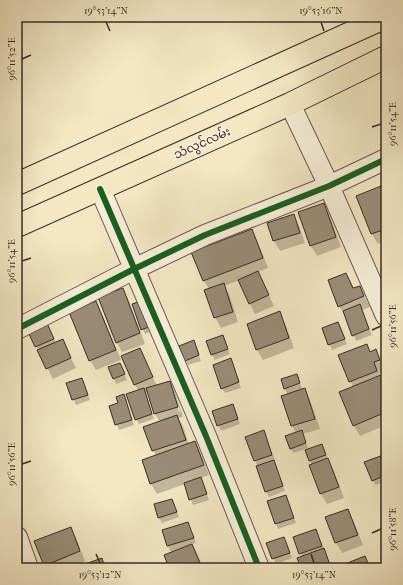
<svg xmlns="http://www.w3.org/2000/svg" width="403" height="585" font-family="'IM FELL French Canon','Noto Sans Myanmar',serif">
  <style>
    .shadow { fill: #0003; fill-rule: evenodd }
    .building { fill: #9a8d78; stroke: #392b26 }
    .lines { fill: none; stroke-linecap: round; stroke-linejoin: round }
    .street-casing { stroke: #685a4e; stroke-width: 22 }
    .primary-casing { stroke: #392b26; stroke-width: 24 }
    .street { stroke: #f7efd9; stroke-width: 20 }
    .primary { stroke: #f3e7c4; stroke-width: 22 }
    .cycleway-casing { stroke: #f7efd9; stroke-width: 8 }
    .cycleway { stroke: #1b5e20; stroke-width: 6 }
    .ticks { fill: none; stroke: #392b26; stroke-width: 1.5 }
    .labels { text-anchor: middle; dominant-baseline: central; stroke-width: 3.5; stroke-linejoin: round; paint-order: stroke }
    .street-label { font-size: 12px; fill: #392b26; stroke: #f7efd9 }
    .neatline { fill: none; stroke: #392b26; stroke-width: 1.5 }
    .ticks-label { font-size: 10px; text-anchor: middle; fill: #392b26 }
  </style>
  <rect width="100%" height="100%" fill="#f3e7c4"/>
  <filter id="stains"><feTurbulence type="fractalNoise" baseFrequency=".005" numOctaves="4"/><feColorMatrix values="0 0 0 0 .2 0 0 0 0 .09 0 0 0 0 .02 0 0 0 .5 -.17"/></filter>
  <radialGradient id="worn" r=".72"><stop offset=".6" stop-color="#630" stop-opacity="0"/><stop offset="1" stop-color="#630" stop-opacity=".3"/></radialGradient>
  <g class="shadow">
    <polygon points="386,187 386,241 378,244 372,234 358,196"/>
    <polygon points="323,204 329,214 341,247 317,256 311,246"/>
    <polygon points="294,215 299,226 305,243 280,251 274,241 268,224"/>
    <polygon points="251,230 257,240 268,268 258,272 274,306 255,314 239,280 224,286 229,294 238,322 221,328 215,317 209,289 204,281 193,253"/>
    <polygon points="346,274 354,289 360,287 370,307 362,310 372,335 356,341 346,316 345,316 339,306"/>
    <polygon points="122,289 128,299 145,344 122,352 117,342"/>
    <polygon points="95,302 101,312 121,360 96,370 90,360"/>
    <polygon points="133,305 153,331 145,334"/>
    <polygon points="279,313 285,323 294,348 263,360 257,350"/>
    <polygon points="338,323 347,344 332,350 323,329"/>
    <polygon points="49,329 56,343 62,340 76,368 53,379 29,332"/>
    <polygon points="222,336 230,354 215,360 212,355"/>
    <polygon points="194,342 201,361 188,365 186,360"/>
    <polygon points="366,345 370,352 375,350 385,370 379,373 380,376 386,375 386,425 360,436 354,426 353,387 339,356"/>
    <path d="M139,349L157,386L170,382L175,392L183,417L178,418L183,426L189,444L195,442L200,452L209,475L201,478L209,500L193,505L185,484L157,494L151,484L143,461L156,456L144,427L160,422L155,414L148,392L145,393L154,419L139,424L136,419L138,391L122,356ZM172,392H174L180,411L179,412Z"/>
    <polygon points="230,359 241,388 225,393 222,388"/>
    <polygon points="120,364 127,380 116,384 114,379"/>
    <polygon points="296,375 303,390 304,389 310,400 320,429 303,434 308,448 293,453 290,448 296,433 292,426 283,396 288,395 285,389"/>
    <polygon points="82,379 90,400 76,405 67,384"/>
    <polygon points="126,401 134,425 119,430 110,407"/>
    <polygon points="235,410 240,424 221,431 214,412"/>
    <polygon points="264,431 275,460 273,460 285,491 269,497 266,491 258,466 255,461"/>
    <polygon points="324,451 333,469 344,498 327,504 321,494 310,465 312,465 310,461"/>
    <polygon points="386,455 386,482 375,485 373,480"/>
    <polygon points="172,500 179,517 162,523 159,518"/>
    <polygon points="288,501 296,523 278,529 268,502"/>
    <polygon points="348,510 353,520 363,545 342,553 336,543 327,518"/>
    <polygon points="188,523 196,543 192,544 198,555 203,568 170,568 172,553 168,546 164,531"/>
    <polygon points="70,528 76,538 85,561 69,568 46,568 44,565"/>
    <polygon points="318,535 332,568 302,568 302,557 294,538"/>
    <polygon points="284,538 292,558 276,564 268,544"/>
  </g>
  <g class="building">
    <polygon points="386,184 386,229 371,234 356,196"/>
    <polygon points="324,203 336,237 310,246 298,212"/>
    <polygon points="294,214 300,233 273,241 267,223"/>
    <polygon points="252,229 263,258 203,281 191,252"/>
    <polygon points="258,271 269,295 249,304 238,280"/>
    <polygon points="346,273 353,288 360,286 364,296 338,307 328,280"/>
    <polygon points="224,283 233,312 214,318 204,290"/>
    <polygon points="123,288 140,333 116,343 98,297"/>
    <polygon points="96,301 116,350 89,361 69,312"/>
    <polygon points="141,301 151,326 141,330 132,304"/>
    <polygon points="360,304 369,329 352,336 343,311"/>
    <polygon points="280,311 289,338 256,350 247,324"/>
    <polygon points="338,322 345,339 328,345 322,328"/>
    <polygon points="47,323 54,339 35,347 28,332"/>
    <polygon points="223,335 228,349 211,355 206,341"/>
    <polygon points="63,339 71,358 46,369 37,350"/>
    <polygon points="194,340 199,355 185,361 179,346"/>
    <polygon points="367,344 370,352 376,349 380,360 374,362 377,371 349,382 338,355"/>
    <polygon points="140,348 153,377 134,385 121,356"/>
    <polygon points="231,358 239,382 221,389 213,365"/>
    <polygon points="120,363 125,374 113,379 108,367"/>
    <polygon points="386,373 386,412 353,426 339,392"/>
    <polygon points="297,374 300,383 284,389 281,379"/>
    <polygon points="82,378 88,395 72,400 66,383"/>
    <polygon points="170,381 178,407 154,414 146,388"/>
    <polygon points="144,388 152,414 135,420 126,394"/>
    <polygon points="305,388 315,419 291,426 281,396"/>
    <polygon points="124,394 132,420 115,425 109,406 118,403 116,397"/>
    <polygon points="233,404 238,419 217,426 212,411"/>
    <polygon points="177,415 186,440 152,451 143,427"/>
    <polygon points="264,430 272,455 254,461 245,437"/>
    <polygon points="302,430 306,443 290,449 285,436"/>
    <polygon points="195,441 204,465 150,484 142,460"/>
    <polygon points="322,444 326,455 309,461 305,450"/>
    <polygon points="386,454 386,475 372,481 364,462"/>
    <polygon points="328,458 339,487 320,494 309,465"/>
    <polygon points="274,460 283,486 265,492 256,466"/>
    <polygon points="201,477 207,494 189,500 184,483"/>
    <polygon points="286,495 294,518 275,524 267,501"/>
    <polygon points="172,499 177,512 158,518 154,504"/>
    <polygon points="348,509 358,535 335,543 325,517"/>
    <polygon points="188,522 194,538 167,546 162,530"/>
    <polygon points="71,527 80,551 44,566 34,541"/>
    <polygon points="316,529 322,546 299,554 293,537"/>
    <polygon points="284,537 290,553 272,559 266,543"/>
    <polygon points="192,544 202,568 169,568 164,555"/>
    <polygon points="324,548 331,568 301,568 297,558"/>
    <polygon points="365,556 370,568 346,568 345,564"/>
    <polygon points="102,558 105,568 74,568"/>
  </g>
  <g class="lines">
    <defs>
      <g id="street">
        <polyline points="290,104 329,186 386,316"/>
        <polyline points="100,189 206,436 259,568"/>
        <polyline points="17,329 134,269 205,235 329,186 386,159"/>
        <polyline points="17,537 28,568"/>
      </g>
      <g id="primary">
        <polyline points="17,184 386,17"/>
        <polyline points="17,226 290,104 386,57"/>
      </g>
    </defs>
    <use href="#street" class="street-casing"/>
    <use href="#primary" class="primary-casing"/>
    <use href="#street" class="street"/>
    <use href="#primary" class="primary"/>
    <defs>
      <g id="cycleway">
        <polyline points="100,189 206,436 259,568"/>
        <polyline points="17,329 134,269 205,235 329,186 386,159"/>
      </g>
    </defs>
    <use href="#cycleway" class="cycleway-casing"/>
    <use href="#cycleway" class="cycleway"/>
  </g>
  <path class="ticks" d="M106,22L110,31M321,22L324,31M22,59L31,55M372,127L381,124M22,261L31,258M372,330L381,326M22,464L31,461M372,533L381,529M96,554L100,563M311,554L314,563"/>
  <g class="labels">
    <g class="street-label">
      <text transform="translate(202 143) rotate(-24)">သံလွင်လမ်း</text>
    </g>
  </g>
  <rect width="403" height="585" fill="none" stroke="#f3e7c4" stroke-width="44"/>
  <rect x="22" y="22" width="359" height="541" class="neatline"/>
  <g class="ticks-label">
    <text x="106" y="14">19°53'14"N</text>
    <text x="321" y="14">19°53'16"N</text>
    <text transform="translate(11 59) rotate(-90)" y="4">96°11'52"E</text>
    <text transform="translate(392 124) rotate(-90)" y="4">96°11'54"E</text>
    <text transform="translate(11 261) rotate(-90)" y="4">96°11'54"E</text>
    <text transform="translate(392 326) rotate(-90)" y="4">96°11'56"E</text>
    <text transform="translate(11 464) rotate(-90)" y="4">96°11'56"E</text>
    <text transform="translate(392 529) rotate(-90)" y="4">96°11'58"E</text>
    <text x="100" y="578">19°53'12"N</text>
    <text x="314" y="578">19°53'14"N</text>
  </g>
  <rect width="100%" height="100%" filter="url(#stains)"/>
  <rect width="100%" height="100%" fill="url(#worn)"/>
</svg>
